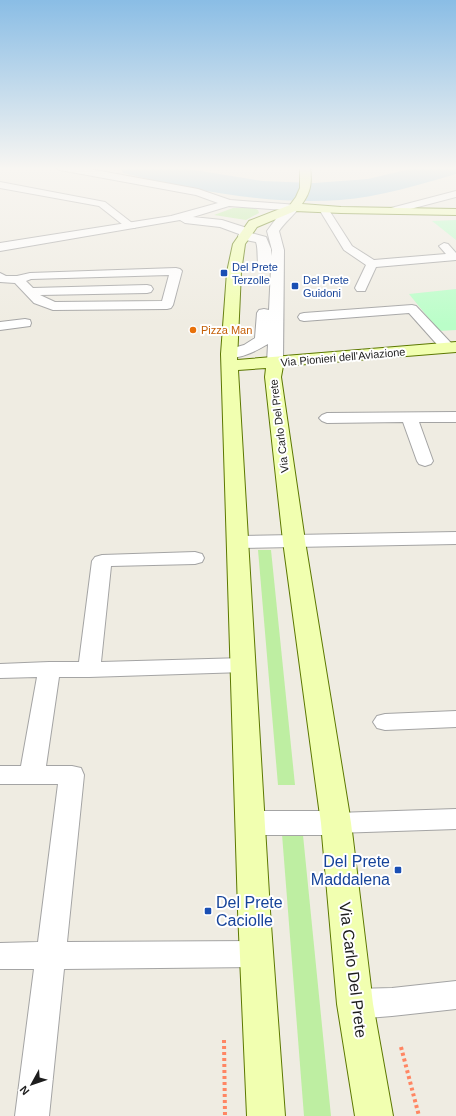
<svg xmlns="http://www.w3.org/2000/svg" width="456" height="1116" font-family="Helvetica,sans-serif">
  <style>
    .grass { fill: #beeea2 }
    .park { fill: #bafec8 }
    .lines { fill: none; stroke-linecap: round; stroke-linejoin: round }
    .river { fill: #9ecae1; fill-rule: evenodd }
    .service-casing { stroke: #a4a4a4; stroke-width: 2 }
    .minor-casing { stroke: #a4a4a4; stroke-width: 2 }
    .secondary-casing { stroke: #5c7800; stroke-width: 2 }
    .path { stroke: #ff8663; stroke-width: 4; stroke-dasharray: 3 3; stroke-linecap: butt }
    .service { fill: #fff; fill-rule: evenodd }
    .minor { fill: #fff; fill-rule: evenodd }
    .secondary { fill: #f1ffb0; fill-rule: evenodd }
    .transit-dot { fill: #1a4fb4; stroke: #fff; stroke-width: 1.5 }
    .food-dot { fill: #e8710a; stroke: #fff; stroke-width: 1.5 }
    .labels { text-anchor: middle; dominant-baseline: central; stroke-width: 4; stroke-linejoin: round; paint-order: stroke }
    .far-transit-label { font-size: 11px; fill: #164399; stroke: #fff; text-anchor: start }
    .far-food-label { font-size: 11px; fill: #c56008; stroke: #fff; text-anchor: start }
    .far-street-label { font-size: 11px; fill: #1d1d1d; stroke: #fff }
    .near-transit-label { font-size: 16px; fill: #164399; stroke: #fff; text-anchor: end }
    .near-street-label { font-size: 16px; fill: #1d1d1d; stroke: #fff }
  </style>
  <rect width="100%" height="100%" fill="#efece2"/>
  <g class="grass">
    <polygon points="233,208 254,208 258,210 259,213 246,220 214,215"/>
    <polygon points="258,550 271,550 295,785 278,785"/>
    <polygon points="282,834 303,835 331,1116 304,1116"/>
  </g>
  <g class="park">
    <polygon points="456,220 456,240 432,221"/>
    <polygon points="456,289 456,330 439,331 409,294"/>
  </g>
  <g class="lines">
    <path class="river" d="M120,167H177L262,181L314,183L368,179L418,167H456V174C418,185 380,197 340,200C269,205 192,190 123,173Z"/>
    <defs>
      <g id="service">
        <polygon points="0,182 105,202 136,226 135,228 127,228 99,206 0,188"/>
        <polygon points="324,206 327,207 352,246 374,260 446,254 439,246 444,243 448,244 456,253 456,260 376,267 365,291 357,291 355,288 366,265 344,250 319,209"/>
        <path d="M176,268L180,269L182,271L173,305L171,308L167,309L53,310L34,303L15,283L0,282V273L6,276H17L30,273ZM169,275L162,301L55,302L40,295L147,293L151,292L153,289L151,286L147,285L33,288L26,281L31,279Z"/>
        <polygon points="412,305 416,306 452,344 454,347 452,350 442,350 409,313 304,321 300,320 298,317 300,314 304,313"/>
        <polygon points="25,319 30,320 31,323 30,326 0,330 0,322"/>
        <polygon points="456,412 456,422 419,422 433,461 431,464 425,466 419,464 417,461 403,422 327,423 322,421 319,418 322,415 327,413"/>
        <polygon points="456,532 456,544 294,547 287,545 285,541 287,537 294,535"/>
        <polygon points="195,552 202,554 204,558 202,562 195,564 111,566 101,662 244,658 252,660 255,665 252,670 244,672 89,677 59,677 46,766 72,766 81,768 84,775 67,942 256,941 266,945 271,954 266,963 256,967 64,969 49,1116 15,1116 34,969 0,969 0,943 38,942 58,784 0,784 0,766 21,766 37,677 0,678 0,664 49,662 79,662 92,561 95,557 102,555"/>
        <polygon points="456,711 456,727 385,730 377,728 373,722 377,716 385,714"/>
        <polygon points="456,809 456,829 336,833 327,830 323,823 327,816 336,813"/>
        <polygon points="456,981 456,1009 392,1016 355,1019 344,1014 340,1004 344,994 355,989 392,988"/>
      </g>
      <g id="minor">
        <path d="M55,167H79L198,189L230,200L298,205L300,207C293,216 285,222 279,231L284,250L283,363L281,366L275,368L269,366L267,363L268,344C256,351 238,361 223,357L221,354L223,351L244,345L255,338L257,313L259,310L264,309L269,310L271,268L265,271L260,270C256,263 259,251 256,242L240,239L238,236L239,234L220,227L185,223L180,220L0,251V243L171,216L218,203L196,195L60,170ZM229,206L284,210L278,216L267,231L272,250L271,256V249L266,237L251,233L252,232L250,229L222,220L193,217Z"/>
        <polygon points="456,191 456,197 395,213 391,212 389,210 391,208"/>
        <polygon points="294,535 302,536 305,541 302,546 294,547 238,548 230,547 227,542 230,537 238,536"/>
        <polygon points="251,811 336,811 347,814 351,823 347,832 336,835 251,835 240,832 236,823 240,814"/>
      </g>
      <path id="secondary" d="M300,167H310C312,182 311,192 302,204L341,207L456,209V215L341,213L295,211L257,227L245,244L241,272L237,360L456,342V352L283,366L281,377L305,541L351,823L373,1004L393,1116H355L337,1004L321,823L283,541L265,377L266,368L238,370L270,911L285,1116H247L238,911L221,354L227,272L233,244L249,221L290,205L296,197L300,188Z"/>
    </defs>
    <use href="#service" class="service-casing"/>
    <use href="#minor" class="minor-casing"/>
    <use href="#secondary" class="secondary-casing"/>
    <g class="path">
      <polyline points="224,1040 225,1116"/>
      <polyline points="401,1047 419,1116"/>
    </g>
    <use href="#service" class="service"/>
    <use href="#minor" class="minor"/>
    <use href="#secondary" class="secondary"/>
  </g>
  <linearGradient id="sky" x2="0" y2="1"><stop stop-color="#8abde5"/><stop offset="0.52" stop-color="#f8f6f2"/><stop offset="1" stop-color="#f8f6f2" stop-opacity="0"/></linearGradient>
  <rect width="456" height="324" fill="url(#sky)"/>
  <g class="transit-dot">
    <rect x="220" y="269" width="8" height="8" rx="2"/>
    <rect x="291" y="282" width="8" height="8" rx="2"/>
    <rect x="394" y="866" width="8" height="8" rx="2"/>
    <rect x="204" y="907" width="8" height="8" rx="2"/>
  </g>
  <circle class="food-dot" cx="193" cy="330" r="4"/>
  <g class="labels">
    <g class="far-transit-label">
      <text x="232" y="267">Del Prete<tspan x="232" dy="13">Terzolle</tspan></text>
      <text x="303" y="280">Del Prete<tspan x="303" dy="13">Guidoni</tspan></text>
    </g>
    <g class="far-food-label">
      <text x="201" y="330">Pizza Man</text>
    </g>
    <g class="far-street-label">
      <text transform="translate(343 357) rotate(-5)">Via Pionieri dell'Aviazione</text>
      <text transform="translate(279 426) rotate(-97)">Via Carlo Del Prete</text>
    </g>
    <g class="near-transit-label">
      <text x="390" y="861">Del Prete<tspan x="390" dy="18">Maddalena</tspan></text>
      <text x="216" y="902" text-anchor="start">Del Prete<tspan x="216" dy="18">Caciolle</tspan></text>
    </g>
    <g class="near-street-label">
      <text transform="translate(353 970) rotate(83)">Via Carlo Del Prete</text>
    </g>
  </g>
  <g transform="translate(32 1084) rotate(230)" stroke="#ffffff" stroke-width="3" paint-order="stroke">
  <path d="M0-3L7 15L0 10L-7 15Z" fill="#1d1d1d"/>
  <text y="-6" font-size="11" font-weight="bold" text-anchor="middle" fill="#1d1d1d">N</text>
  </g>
</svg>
